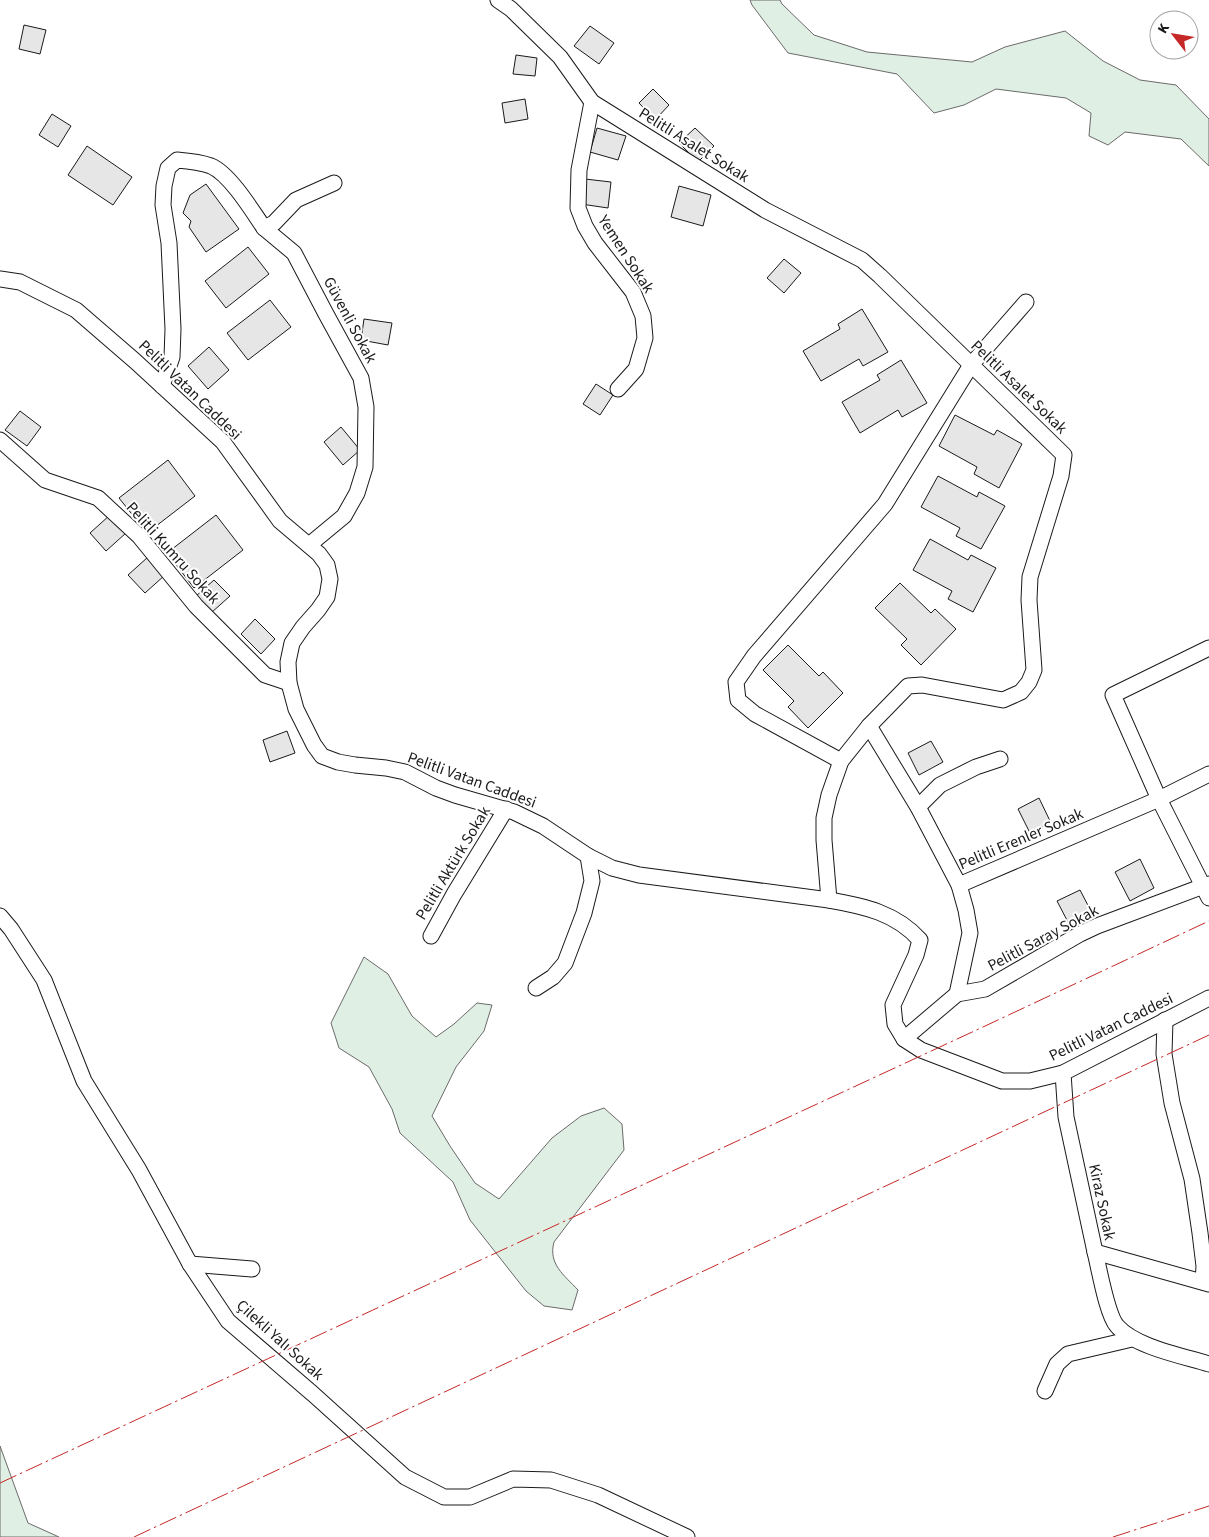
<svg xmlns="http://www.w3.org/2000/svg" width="1209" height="1537" font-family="'Source Sans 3',sans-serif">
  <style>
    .green { fill: #e0efe3; stroke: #6a6a6a }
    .building { fill: #e6e6e6; stroke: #1a1a1a }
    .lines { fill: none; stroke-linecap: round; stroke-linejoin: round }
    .minor-casing { stroke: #1a1a1a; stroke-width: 17 }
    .minor { stroke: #fff; stroke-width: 15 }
    .power { stroke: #c62828; stroke-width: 1; stroke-dasharray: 18 4 2.5 4; stroke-linecap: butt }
    .labels { text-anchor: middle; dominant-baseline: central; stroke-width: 4; stroke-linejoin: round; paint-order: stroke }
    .street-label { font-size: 16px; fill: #1a1a1a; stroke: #fff }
  </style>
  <rect width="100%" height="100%" fill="#fff"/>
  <g class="green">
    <polygon points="750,0 780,0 782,4 814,35 867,52 972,62 1005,47 1065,31 1103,61 1140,80 1176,85 1209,119 1209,166 1181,139 1125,132 1108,145 1089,136 1091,113 1066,98 996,89 964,105 934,113 897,74 788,53 752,5"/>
    <path d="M364,957L388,974L412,1016L436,1037L454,1024L477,1003L492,1005L484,1031L456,1067L432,1116L450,1146L475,1183L499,1199L552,1138L581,1116L604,1108L622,1124L624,1150L554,1242C548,1264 564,1275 578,1290L572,1310L544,1306L526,1291L470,1220L453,1182L400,1133L392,1109L369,1067L339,1048L331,1023Z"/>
    <polygon points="0,1446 28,1523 59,1537 0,1537"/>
  </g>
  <g class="building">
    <polygon points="24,25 46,30 40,54 19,49"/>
    <polygon points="590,26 614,43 599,64 574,46"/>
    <polygon points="516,55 537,58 535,76 513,74"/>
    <polygon points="653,89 669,105 655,120 639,103"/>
    <polygon points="525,99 528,119 505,123 502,103"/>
    <polygon points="52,114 71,126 58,147 39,135"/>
    <polygon points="597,128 626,136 618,160 590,152"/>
    <polygon points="695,128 714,146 698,162 679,143"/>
    <polygon points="87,146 132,177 113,205 68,175"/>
    <polygon points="585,179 611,182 608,208 581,204"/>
    <polygon points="206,184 239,229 206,252 189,227 191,221 183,213 190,195"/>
    <polygon points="679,186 711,195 703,226 671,217"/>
    <polygon points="248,247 269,274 226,308 205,281"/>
    <polygon points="784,259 801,273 784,293 767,278"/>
    <polygon points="270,300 291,327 248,360 227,333"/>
    <polygon points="862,309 888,352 863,366 859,359 821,381 803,351 840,329 838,324"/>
    <polygon points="364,319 392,323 388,345 361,340"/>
    <polygon points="209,347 229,370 208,389 188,366"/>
    <polygon points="901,360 927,403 902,417 898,410 860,433 842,402 880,380 877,375"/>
    <polygon points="596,384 613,395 600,415 583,404"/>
    <polygon points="20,411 41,427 27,446 5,430"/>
    <polygon points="955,415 994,435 997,430 1022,444 999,488 974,474 977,467 939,446"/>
    <polygon points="341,427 360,450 343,465 324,442"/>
    <polygon points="168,460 195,496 147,533 119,498"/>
    <polygon points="938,476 977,497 979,492 1005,506 981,549 956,536 960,528 921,507"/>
    <polygon points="110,515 126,533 106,551 90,533"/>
    <polygon points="216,515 243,550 194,588 167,553"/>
    <polygon points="930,539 968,560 971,555 996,568 973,612 948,599 952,591 913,570"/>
    <polygon points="148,557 165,575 145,593 128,575"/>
    <polygon points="214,580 230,596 211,613 196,596"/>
    <polygon points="900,583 931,613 935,609 956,629 921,665 901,645 907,639 875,608"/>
    <polygon points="255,619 275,639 261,654 241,634"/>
    <polygon points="788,645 819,676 823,672 843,693 808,728 788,707 794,701 763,670"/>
    <polygon points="287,731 295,753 270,762 263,740"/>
    <polygon points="931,741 943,762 919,775 908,753"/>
    <polygon points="1039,798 1051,823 1030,833 1018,809"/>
    <polygon points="1140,859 1154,888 1130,901 1115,872"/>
    <polygon points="1080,890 1093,915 1070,926 1057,901"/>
  </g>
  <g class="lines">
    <defs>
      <g id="minor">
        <polyline points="498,0 511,9 560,57 592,102 765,210 862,260 880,276 1064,455 1061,476 1030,577 1029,600 1034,670 1029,682 1021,692 1003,700 922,685 908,686 869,726 841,761 829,795 824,818 824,840 829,900"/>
        <polyline points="592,102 579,170 578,208 585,226 595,243 633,292 643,316 645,338 636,369 618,389"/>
        <polyline points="264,228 294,253 326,314 361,378 366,407 365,467 357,493 344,516 309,545"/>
        <path d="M0,279L20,282L76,310L135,361L223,442L280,521L319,554L327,565L330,579L327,597L318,610L303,627L292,643L288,662L289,683L296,709L314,745L322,756L338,762L355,765L386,768L405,772L436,788L455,795L514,812L543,826L588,856L612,868L639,875L829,900C864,906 896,913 920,940L916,955L893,1005L895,1024L904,1039L921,1050L1002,1081H1030L1063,1073L1209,998"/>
        <path d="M162,386L172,357L173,329L169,243L163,205L164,186L168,168L177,160C189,161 200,162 211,166C230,174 253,212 264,228L274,223L296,200L334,183"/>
        <polyline points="0,440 45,480 98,498 139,536 196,606 265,675 289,683"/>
        <polyline points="1209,648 1113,695 1159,799 1209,898"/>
        <polyline points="869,726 918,807 959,885 1159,799 1209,774"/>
        <polyline points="841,761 755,714 738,700 736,682 754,656 885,504 971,365 1026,302"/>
        <polyline points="918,807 940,785 976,767 1000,759"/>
        <polyline points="0,916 11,929 44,980 84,1081 139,1170 190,1264 228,1321 313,1394 405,1477 444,1497 470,1497 513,1479 551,1480 598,1495 687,1537"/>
        <polyline points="431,936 454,894 506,809"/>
        <polyline points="536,988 553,977 565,963 584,913 592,881 588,856"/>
        <polyline points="957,994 970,933 966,910 959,885"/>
        <polyline points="1165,1020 1164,1054 1172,1103 1192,1179 1200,1233 1204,1266 1203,1282"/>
        <polyline points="904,1039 957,994 985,989 1080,934 1097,926 1209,884"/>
        <polyline points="1063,1073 1066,1117 1095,1252 1209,1284"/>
        <path d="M1095,1252C1099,1268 1107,1315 1117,1326C1135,1347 1183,1356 1209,1364"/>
        <polyline points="190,1264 252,1269"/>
        <polyline points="1045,1391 1057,1364 1068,1354 1132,1339"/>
      </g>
    </defs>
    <use href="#minor" class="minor-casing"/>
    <use href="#minor" class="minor"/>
    <g class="power">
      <polyline points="0,1483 983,1027 1209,921"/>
      <polyline points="134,1537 1209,1035"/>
      <polyline points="1113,1537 1209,1506"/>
    </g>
  </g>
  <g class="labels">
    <g class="street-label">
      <text transform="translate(694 145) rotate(32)">Pelitli Asalet Sokak</text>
      <text transform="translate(626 254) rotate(57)">Yemen Sokak</text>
      <text transform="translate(350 320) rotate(62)">Güvenli Sokak</text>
      <text transform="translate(1019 387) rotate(44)">Pelitli Asalet Sokak</text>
      <text transform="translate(190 390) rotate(44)">Pelitli Vatan Caddesi</text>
      <text transform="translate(173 553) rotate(48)">Pelitli Kumru Sokak</text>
      <text transform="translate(472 780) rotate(20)">Pelitli Vatan Caddesi</text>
      <text transform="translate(1021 839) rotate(-23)">Pelitli Erenler Sokak</text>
      <text transform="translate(453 863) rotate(-59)">Pelitli Aktürk Sokak</text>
      <text transform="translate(1043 938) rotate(-28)">Pelitli Saray Sokak</text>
      <text transform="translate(1111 1027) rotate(-26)">Pelitli Vatan Caddesi</text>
      <text transform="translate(1102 1202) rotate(78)">Kiraz Sokak</text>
      <text transform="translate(280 1340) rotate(42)">Çilekli Yalı Sokak</text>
    </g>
  </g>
  <g transform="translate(1174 35) rotate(301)"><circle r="24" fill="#ffffff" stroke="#a3a3a3"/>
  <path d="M0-4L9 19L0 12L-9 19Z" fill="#c62828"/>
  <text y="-8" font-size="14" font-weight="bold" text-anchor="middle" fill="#1a1a1a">K</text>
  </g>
</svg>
